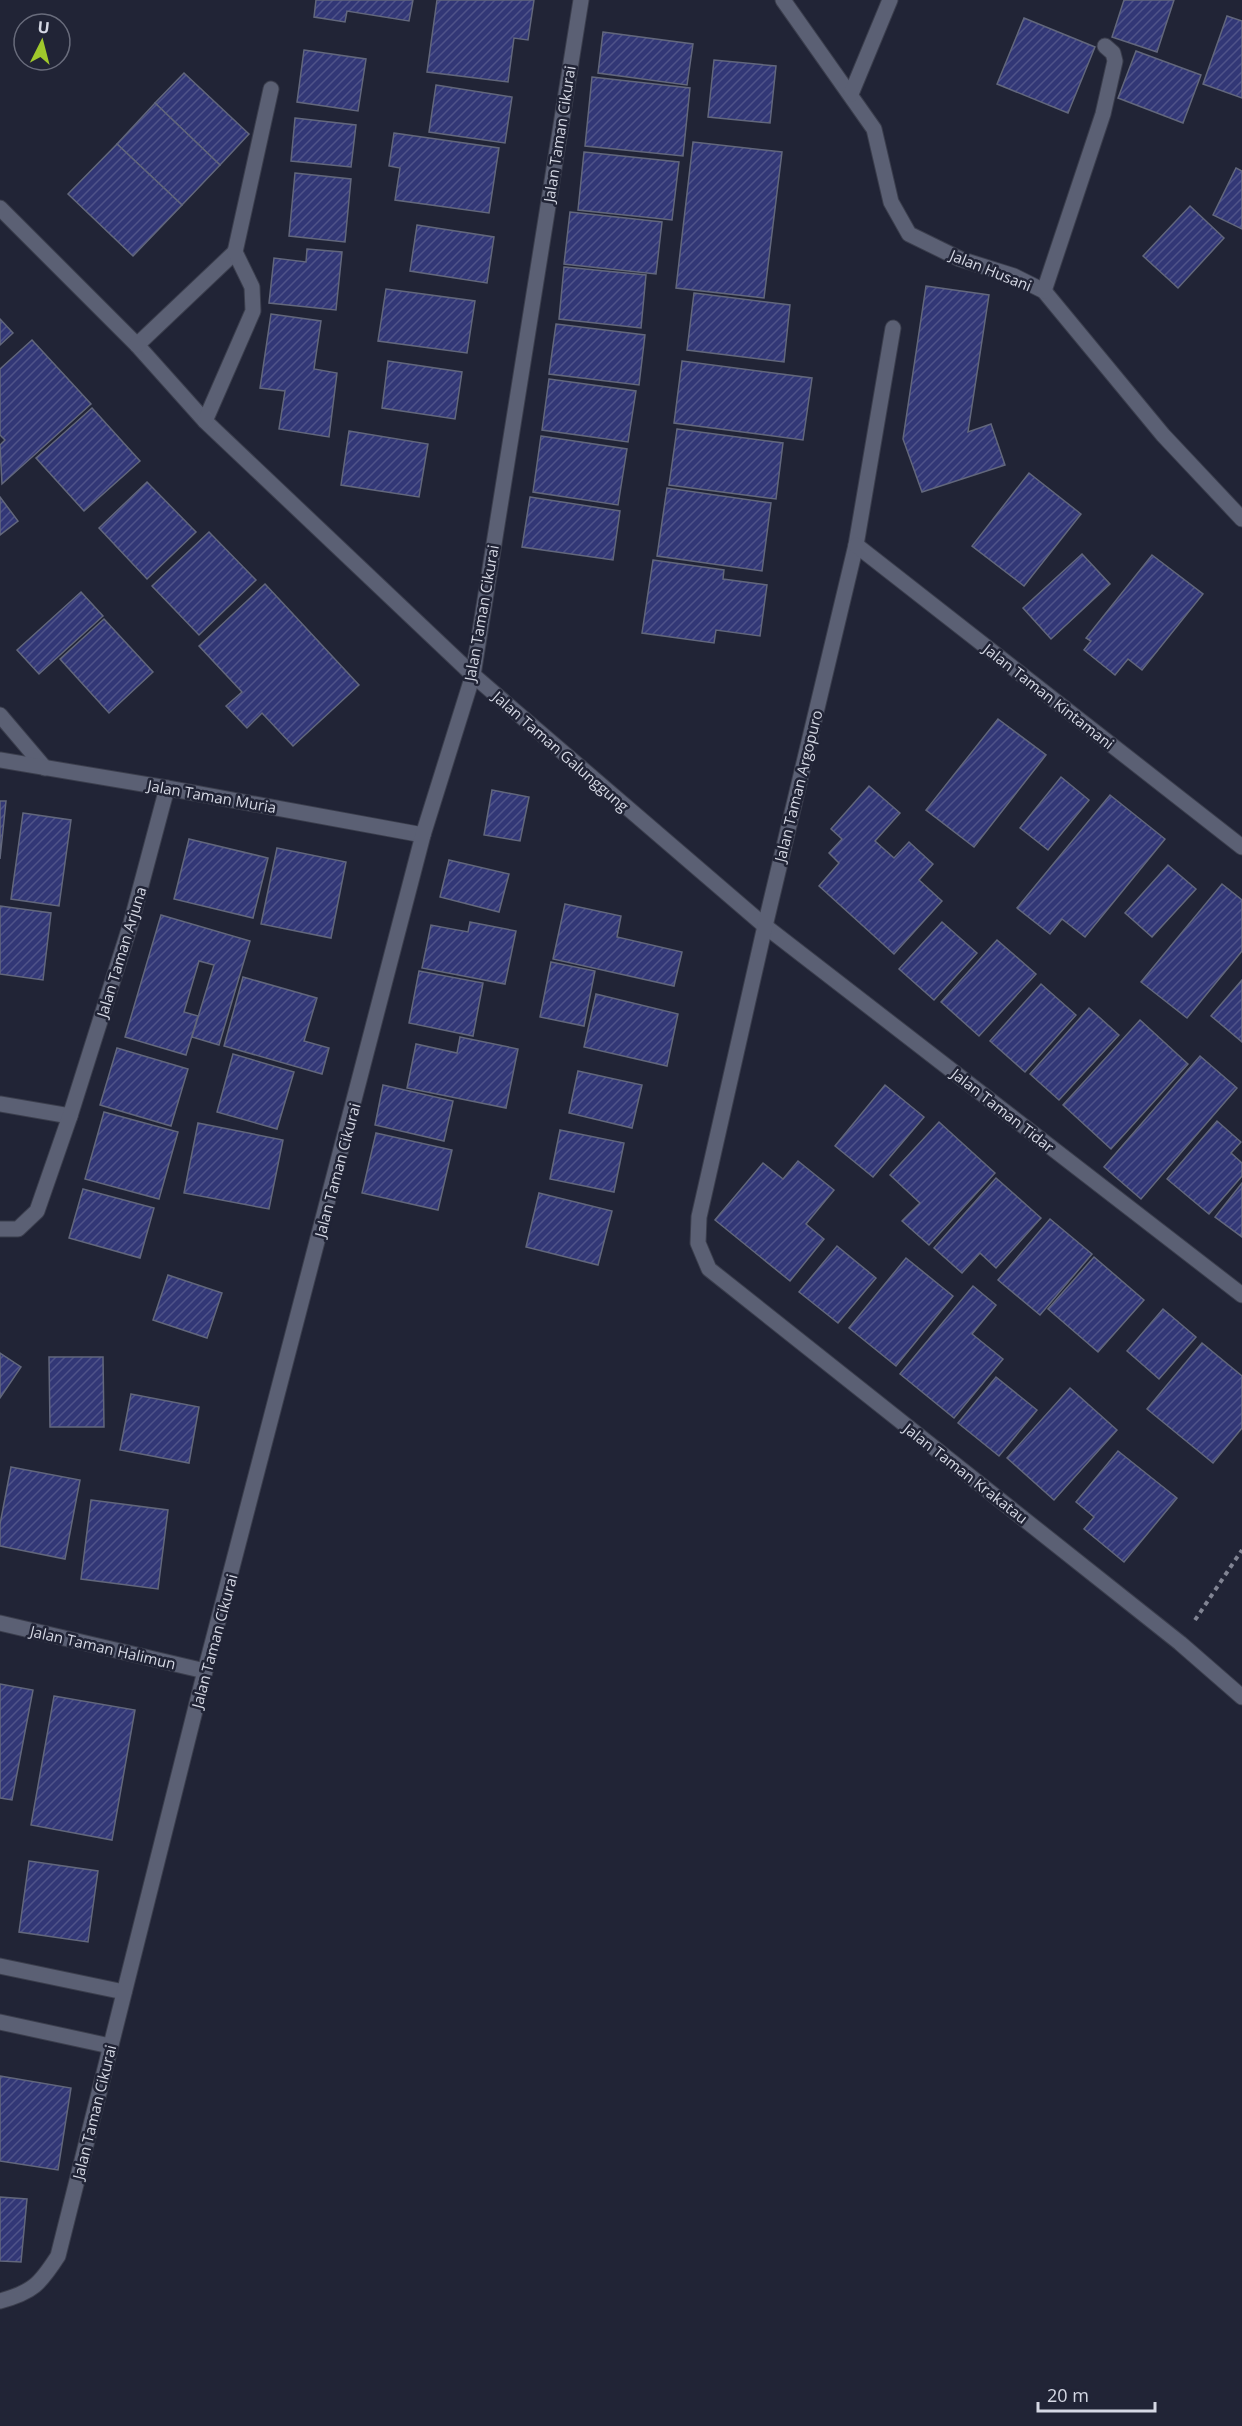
<svg xmlns="http://www.w3.org/2000/svg" width="1242" height="2426" font-family="'Open Sans',sans-serif">
  <style>
    .building { fill: url(#building-hatch); stroke: #62677c; stroke-width: 1.5 }
    .lines { fill: none; stroke-linecap: round; stroke-linejoin: round }
    .street-casing { stroke: #3b3e4d; stroke-width: 17 }
    .path { stroke: #818493; stroke-width: 4; stroke-dasharray: 4.5 4.5; stroke-linecap: butt }
    .street { stroke: #5b6074; stroke-width: 15 }
    .labels { text-anchor: middle; dominant-baseline: central; stroke-width: 5; stroke-linejoin: round; paint-order: stroke }
    .street-label { font-size: 15px; fill: #d5d8e4; stroke: #212436 }
  </style>
  <defs>
    <pattern id="building-hatch" width="6" height="6" patternUnits="userSpaceOnUse" patternTransform="scale(1.5)"><rect width="6" height="6" fill="#323776"/><path d="M-1 1l2-2M0 6l6-6M5 7l2-2" fill="none" stroke="#4f5389"/></pattern>
  </defs>
  <rect width="100%" height="100%" fill="#212436"/>
  <g class="building">
    <polygon points="316,0 413,0 409,21 347,11 345,22 314,17"/>
    <polygon points="437,0 534,0 528,40 514,38 508,82 427,72"/>
    <polygon points="1124,0 1174,0 1157,52 1112,37"/>
    <polygon points="1227,16 1242,21 1242,98 1203,84"/>
    <polygon points="1024,18 1095,47 1068,113 997,84"/>
    <polygon points="603,32 693,44 687,85 598,73"/>
    <polygon points="304,50 366,59 358,111 297,102"/>
    <polygon points="1136,51 1201,75 1183,123 1118,98"/>
    <polygon points="714,60 776,66 770,123 708,117"/>
    <polygon points="184,73 249,134 220,165 155,103"/>
    <polygon points="592,77 690,88 683,156 585,146"/>
    <polygon points="436,85 512,97 505,143 429,132"/>
    <polygon points="155,103 220,165 182,205 117,144"/>
    <polygon points="295,118 356,125 351,167 291,161"/>
    <polygon points="394,133 499,148 489,213 395,200 400,168 389,166"/>
    <polygon points="693,142 782,152 764,298 676,288"/>
    <polygon points="117,144 182,205 133,256 68,194"/>
    <polygon points="584,152 679,162 672,220 578,210"/>
    <polygon points="1236,168 1242,171 1242,229 1213,215"/>
    <polygon points="295,173 351,179 345,242 289,236"/>
    <polygon points="1190,206 1224,238 1178,288 1143,256"/>
    <polygon points="570,212 662,222 656,274 564,264"/>
    <polygon points="417,225 494,237 487,283 410,271"/>
    <polygon points="307,249 342,252 336,310 269,303 274,258 306,262"/>
    <polygon points="564,267 646,275 641,328 559,319"/>
    <polygon points="926,286 989,295 968,432 991,424 1005,465 922,492 903,439"/>
    <polygon points="386,289 475,301 467,353 378,341"/>
    <polygon points="694,293 790,305 784,362 687,350"/>
    <polygon points="271,314 321,321 314,369 337,373 329,437 279,429 285,391 260,388"/>
    <polygon points="0,319 13,333 0,345"/>
    <polygon points="556,324 645,335 639,385 549,374"/>
    <polygon points="32,340 91,404 2,484 0,445 5,440 0,435 0,369"/>
    <polygon points="388,361 462,372 455,419 382,408"/>
    <polygon points="682,361 812,378 803,440 674,423"/>
    <polygon points="549,379 636,391 628,442 542,430"/>
    <polygon points="92,408 140,461 84,511 36,458"/>
    <polygon points="677,429 783,443 776,499 669,485"/>
    <polygon points="349,431 428,444 419,497 341,485"/>
    <polygon points="541,436 627,449 618,505 533,492"/>
    <polygon points="1029,473 1081,514 1024,586 972,546"/>
    <polygon points="147,482 196,532 147,579 99,528"/>
    <polygon points="667,488 771,503 762,571 657,556"/>
    <polygon points="0,497 18,521 0,535"/>
    <polygon points="530,497 620,511 613,560 522,547"/>
    <polygon points="209,532 256,580 199,635 152,586"/>
    <polygon points="1082,554 1110,584 1051,639 1023,608"/>
    <polygon points="1152,555 1203,594 1142,670 1128,659 1115,675 1084,650 1091,641 1086,638"/>
    <polygon points="653,560 724,570 723,579 767,585 760,636 716,630 714,643 642,633"/>
    <polygon points="265,584 359,685 293,746 262,713 247,728 226,706 242,692 199,646"/>
    <polygon points="81,592 103,616 39,674 17,650"/>
    <polygon points="104,619 153,672 109,713 60,659"/>
    <polygon points="998,719 1046,755 974,847 926,810"/>
    <polygon points="1061,777 1089,800 1048,850 1020,828"/>
    <polygon points="869,786 900,813 875,841 894,858 909,842 933,864 919,880 942,901 894,954 819,886 839,863 829,853 842,839 831,829"/>
    <polygon points="492,790 529,797 520,841 484,835"/>
    <polygon points="1110,795 1165,839 1085,937 1062,919 1050,934 1017,908"/>
    <polygon points="0,801 6,801 0,859"/>
    <polygon points="23,813 71,820 59,906 11,899"/>
    <polygon points="189,839 268,858 253,918 174,899"/>
    <polygon points="277,848 346,862 331,938 261,924"/>
    <polygon points="449,860 509,874 499,912 440,897"/>
    <polygon points="1168,865 1196,889 1152,937 1125,913"/>
    <polygon points="1222,884 1242,900 1242,951 1187,1018 1141,982"/>
    <polygon points="565,904 621,916 617,937 682,952 674,986 553,959"/>
    <polygon points="0,906 51,913 43,980 0,974"/>
    <polygon points="161,915 250,941 219,1045 192,1037 214,965 199,961 184,1012 198,1016 186,1055 125,1037"/>
    <polygon points="470,922 516,931 505,984 422,968 431,925 468,932"/>
    <polygon points="942,922 977,953 934,1000 899,969"/>
    <polygon points="997,940 1036,974 979,1036 941,1002"/>
    <polygon points="551,962 595,971 584,1026 540,1017"/>
    <polygon points="419,971 483,983 473,1036 409,1023"/>
    <polygon points="243,977 317,998 304,1041 329,1048 322,1074 224,1046"/>
    <polygon points="1242,980 1242,1042 1211,1016"/>
    <polygon points="1041,984 1076,1015 1025,1072 990,1041"/>
    <polygon points="596,994 678,1014 667,1066 584,1047"/>
    <polygon points="1089,1008 1119,1035 1059,1100 1030,1074"/>
    <polygon points="1140,1020 1188,1064 1111,1149 1063,1105"/>
    <polygon points="460,1037 518,1049 506,1108 407,1088 416,1044 457,1053"/>
    <polygon points="117,1048 188,1069 171,1126 100,1105"/>
    <polygon points="233,1054 294,1072 277,1129 217,1112"/>
    <polygon points="1200,1056 1237,1088 1141,1199 1104,1167"/>
    <polygon points="578,1071 642,1085 632,1128 569,1113"/>
    <polygon points="383,1085 453,1101 444,1141 375,1125"/>
    <polygon points="885,1085 924,1117 873,1177 835,1146"/>
    <polygon points="104,1112 178,1132 159,1199 85,1179"/>
    <polygon points="1217,1121 1241,1142 1231,1153 1242,1163 1242,1176 1209,1214 1167,1179"/>
    <polygon points="939,1122 995,1173 929,1245 902,1221 920,1203 890,1175"/>
    <polygon points="198,1123 283,1140 269,1209 184,1193"/>
    <polygon points="560,1130 624,1143 614,1192 550,1179"/>
    <polygon points="376,1133 452,1150 438,1210 362,1193"/>
    <polygon points="798,1161 834,1190 806,1224 824,1239 790,1281 715,1220 763,1163 783,1179"/>
    <polygon points="996,1178 1041,1218 996,1268 980,1253 962,1273 934,1248"/>
    <polygon points="1242,1183 1242,1237 1215,1217"/>
    <polygon points="83,1189 154,1208 140,1258 69,1238"/>
    <polygon points="539,1193 612,1211 598,1265 526,1247"/>
    <polygon points="1050,1219 1092,1254 1040,1315 998,1280"/>
    <polygon points="837,1246 876,1278 838,1323 799,1292"/>
    <polygon points="1094,1257 1144,1300 1098,1352 1048,1309"/>
    <polygon points="906,1258 953,1296 896,1366 849,1328"/>
    <polygon points="168,1275 222,1293 207,1338 153,1320"/>
    <polygon points="973,1286 996,1305 972,1334 1003,1359 954,1418 900,1374"/>
    <polygon points="1163,1309 1196,1337 1159,1379 1127,1351"/>
    <polygon points="1202,1343 1242,1376 1242,1428 1213,1463 1147,1409"/>
    <polygon points="0,1353 21,1367 0,1398"/>
    <polygon points="49,1357 103,1357 104,1427 50,1427"/>
    <polygon points="996,1377 1037,1410 999,1456 958,1423"/>
    <polygon points="1070,1388 1117,1430 1054,1500 1007,1458"/>
    <polygon points="131,1394 199,1407 189,1463 120,1450"/>
    <polygon points="1118,1451 1177,1498 1124,1562 1084,1529 1094,1517 1076,1502"/>
    <polygon points="11,1467 80,1480 65,1559 0,1546 0,1524"/>
    <polygon points="91,1500 168,1510 158,1589 81,1579"/>
    <polygon points="0,1684 33,1690 12,1800 0,1798"/>
    <polygon points="54,1696 135,1710 112,1840 31,1825"/>
    <polygon points="29,1861 98,1871 88,1942 19,1932"/>
    <polygon points="0,2076 71,2088 58,2170 0,2161"/>
    <polygon points="0,2197 27,2199 21,2262 0,2261"/>
  </g>
  <g class="lines">
    <defs>
      <g id="street">
        <polyline points="783,0 874,129 891,202 909,234 960,259 1014,276 1044,291 1163,435 1242,519"/>
        <polyline points="851,94 890,0"/>
        <polyline points="0,208 137,345 205,421 473,675 765,926 1242,1295"/>
        <polyline points="1044,291 1103,114 1115,61 1113,53 1105,46"/>
        <polyline points="893,328 856,545 765,926 699,1217 698,1243 709,1269 1180,1643 1242,1697"/>
        <polyline points="137,345 235,252"/>
        <polyline points="205,421 253,311 252,287 235,252 271,89"/>
        <polyline points="856,545 1242,847"/>
        <polyline points="0,715 45,768"/>
        <polyline points="0,760 167,788 423,835"/>
        <polyline points="0,1104 70,1116"/>
        <polyline points="0,1229 18,1229 37,1211 70,1116 131,923 167,788"/>
        <polyline points="0,1623 205,1671"/>
        <polyline points="0,1966 124,1992"/>
        <polyline points="0,2022 110,2046"/>
        <path d="M0,2301C33,2292 40,2284 58,2256L205,1671L423,835L473,675L581,0"/>
      </g>
    </defs>
    <use href="#street" class="street-casing"/>
    <polyline class="path" points="1195,1620 1242,1550"/>
    <use href="#street" class="street"/>
  </g>
  <g class="labels">
    <g class="street-label">
      <text transform="translate(559 134) rotate(-81)">Jalan Taman Cikurai</text>
      <text transform="translate(991 270) rotate(22)">Jalan Husani</text>
      <text transform="translate(481 613) rotate(-80)">Jalan Taman Cikurai</text>
      <text transform="translate(1049 696) rotate(38)">Jalan Taman Kintamani</text>
      <text transform="translate(561 751) rotate(41)">Jalan Taman Galunggung</text>
      <text transform="translate(798 786) rotate(-76)">Jalan Taman Argopuro</text>
      <text transform="translate(212 796) rotate(10)">Jalan Taman Muria</text>
      <text transform="translate(121 952) rotate(-73)">Jalan Taman Arjuna</text>
      <text transform="translate(1003 1110) rotate(38)">Jalan Taman Tidar</text>
      <text transform="translate(337 1170) rotate(-75)">Jalan Taman Cikurai</text>
      <text transform="translate(966 1473) rotate(38)">Jalan Taman Krakatau</text>
      <text transform="translate(214 1641) rotate(-75)">Jalan Taman Cikurai</text>
      <text transform="translate(103 1647) rotate(13)">Jalan Taman Halimun</text>
      <text transform="translate(94 2112) rotate(-76)">Jalan Taman Cikurai</text>
    </g>
  </g>
  <g transform="translate(42 42) rotate(6)"><circle r="28" fill="#212436" stroke="#696c7c" stroke-width="1.5"/>
  <path d="M0-4.5L10 22L0 15L-10 22Z" fill="#a0c92c"/>
  <text y="-9" font-size="16" font-weight="bold" text-anchor="middle" fill="#d5d8e4">U</text>
  </g>
  <path d="M1038 2402v9h117v-9" fill="none" stroke="#d5d8e4" stroke-width="3"/>
  <text x="1047" y="2402" font-size="18" fill="#d5d8e4" stroke="#212436" stroke-width="4.5" paint-order="stroke">20 m</text>
</svg>
